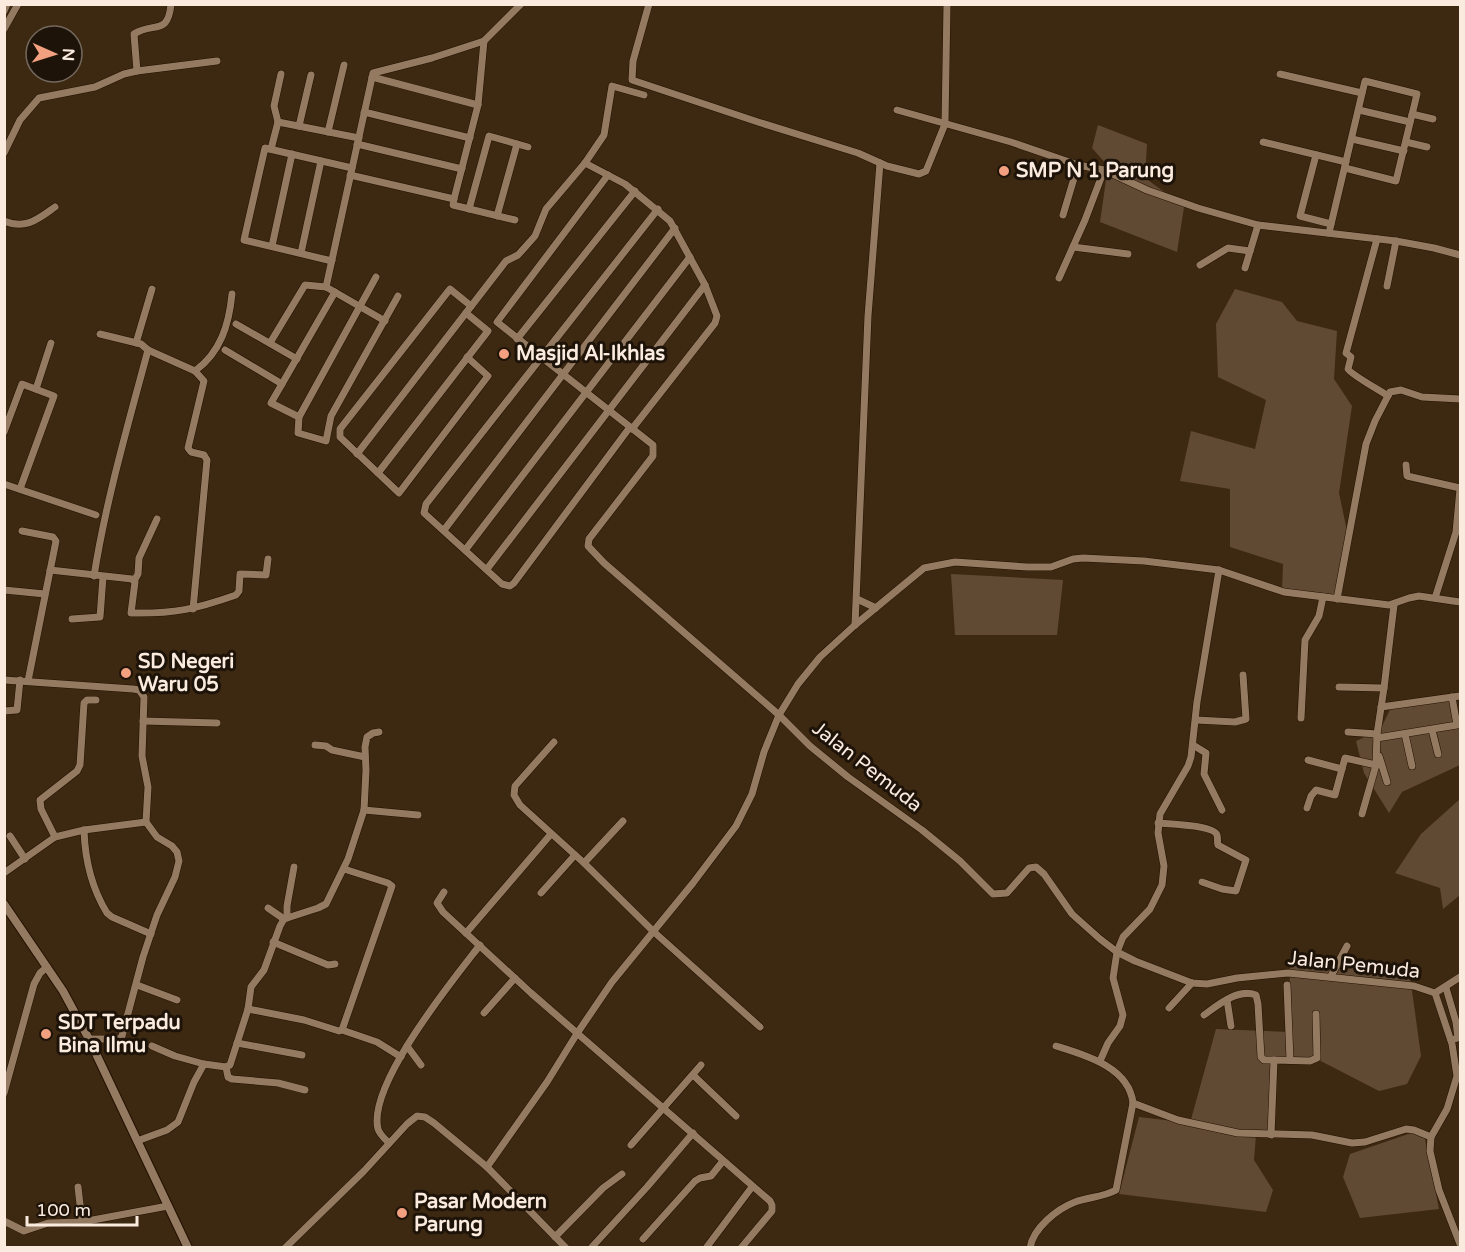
<svg xmlns="http://www.w3.org/2000/svg" width="1465" height="1252" font-family="'Varela Round',sans-serif">
  <style>
    .green { fill: #614a34 }
    .lines { fill: none; stroke-linecap: round; stroke-linejoin: round }
    .minor-casing { stroke: #231000; stroke-width: 8 }
    .tertiary-casing { stroke: #231000; stroke-width: 10 }
    .minor { stroke: #937a61; stroke-width: 7 }
    .tertiary { stroke: #937a61; stroke-width: 8 }
    .poi-dot { fill: #f2a07f; stroke: #1d1309; stroke-width: 2 }
    .labels { text-anchor: middle; dominant-baseline: central; stroke-width: 6; stroke-linejoin: round; paint-order: stroke }
    .poi-label { font-size: 20px; font-weight: bold; fill: #faebde; stroke: #1d1309; text-anchor: start }
    .street-label { font-size: 20px; fill: #faebde; stroke: #1d1309 }
  </style>
  <rect width="100%" height="100%" fill="#3d2811"/>
  <g class="green">
    <polygon points="1098,125 1147,144 1145,178 1170,196 1185,201 1177,252 1100,222 1108,166 1092,148"/>
    <polygon points="1235,289 1282,302 1297,321 1337,331 1334,379 1352,406 1339,493 1350,545 1341,599 1282,590 1283,564 1230,547 1230,489 1180,481 1191,431 1255,449 1266,400 1218,377 1216,324"/>
    <polygon points="951,574 1063,580 1057,635 955,635"/>
    <polygon points="1452,701 1460,719 1460,765 1402,792 1389,813 1364,773 1356,741 1380,730 1392,706"/>
    <polygon points="1460,799 1460,895 1443,909 1440,888 1395,873 1421,834"/>
    <polygon points="1290,958 1410,976 1421,1056 1407,1084 1379,1091 1313,1057 1276,1061 1272,1136 1256,1135 1254,1160 1273,1190 1266,1212 1119,1194 1139,1117 1190,1123 1216,1029 1289,1032"/>
    <polygon points="1423,1129 1439,1209 1360,1218 1343,1177 1350,1154"/>
  </g>
  <g class="lines">
    <defs>
      <g id="minor">
        <path d="M171,4C168,37 153,21 134,34L137,71L217,61"/>
        <polyline points="649,4 633,61 632,80 758,122 858,153 887,166 919,174 926,171 945,124 947,4"/>
        <polyline points="4,11 7,4"/>
        <polyline points="4,29 18,4"/>
        <polyline points="1280,74 1362,93"/>
        <polyline points="372,77 478,105"/>
        <polyline points="897,110 1011,142 1078,165 1104,170 1147,190 1198,208 1258,225 1396,241 1434,248 1460,255"/>
        <polyline points="1359,110 1410,122"/>
        <polyline points="364,112 470,138"/>
        <polyline points="1412,114 1433,119"/>
        <polyline points="278,122 359,138"/>
        <polyline points="299,126 311,75"/>
        <polyline points="328,132 344,65"/>
        <polyline points="1352,139 1404,151"/>
        <polyline points="1263,142 1346,162"/>
        <polyline points="1406,142 1427,147"/>
        <polyline points="357,144 462,169"/>
        <polyline points="271,149 278,122 274,106 281,74"/>
        <polyline points="4,153 20,120 39,98 95,87 124,74 137,71"/>
        <polyline points="1316,155 1300,216 1331,224"/>
        <polyline points="585,163 625,184 670,221 705,285 717,316 715,323 632,429"/>
        <polyline points="350,175 454,199 478,105 484,41"/>
        <polyline points="608,175 497,322 653,445 653,456 589,539 588,546 604,563 779,715 810,746 848,777 922,830 960,861 993,894 1007,893 1029,868 1036,867 1044,874 1072,914 1100,939 1117,952 1135,961 1192,983 1207,984 1237,978 1288,973 1414,986 1435,993 1452,1044 1457,1076 1447,1109 1431,1137 1430,1151 1439,1190 1460,1244"/>
        <polyline points="454,199 453,205 515,220"/>
        <polyline points="469,209 489,136 528,147"/>
        <polyline points="1063,215 1078,165"/>
        <polyline points="497,216 517,144"/>
        <path d="M4,221C26,230 38,219 55,207"/>
        <polyline points="1329,233 1365,81 1417,94 1396,181 1345,168"/>
        <path d="M1377,239L1346,353L1351,357L1348,369C1350,374 1381,391 1388,396"/>
        <polyline points="272,246 292,154"/>
        <polyline points="1073,247 1128,254"/>
        <polyline points="301,253 321,161"/>
        <polyline points="332,261 244,240 265,148 352,168"/>
        <polyline points="1200,265 1228,248 1250,251"/>
        <polyline points="1245,268 1258,225"/>
        <polyline points="376,277 299,417 298,433 326,441 331,416 398,296"/>
        <polyline points="1059,278 1085,220 1104,170"/>
        <polyline points="1387,286 1396,241"/>
        <polyline points="385,321 326,287 373,73 432,58 484,41 521,4"/>
        <polyline points="236,324 297,359"/>
        <polyline points="100,334 141,344 148,350 195,371 204,381 188,448 191,452 204,455 207,460 193,609"/>
        <polyline points="517,339 635,191"/>
        <polyline points="136,343 152,289"/>
        <polyline points="270,343 305,285 326,287"/>
        <polyline points="225,350 282,384"/>
        <polyline points="467,357 488,376 399,493 340,437 340,429 450,289 471,306"/>
        <path d="M195,371C221,352 229,324 232,294"/>
        <polyline points="36,389 51,343"/>
        <polyline points="299,417 271,403 335,292"/>
        <polyline points="630,427 514,583 510,586 502,584 424,513 426,504 658,209"/>
        <polyline points="4,432 22,384 54,396 20,489"/>
        <polyline points="357,454 506,261 518,255 535,236 546,209 585,163 604,135 612,86 644,95"/>
        <polyline points="1406,465 1407,476 1460,488"/>
        <polyline points="378,473 488,331 466,313"/>
        <polyline points="4,484 96,515"/>
        <polyline points="444,530 675,228"/>
        <polyline points="22,531 53,537 56,541 28,681"/>
        <polyline points="466,549 690,257"/>
        <polyline points="487,569 705,285"/>
        <path d="M50,570L132,579L135,582L131,613C174,614 196,609 236,595L239,591L240,574L266,575L268,559"/>
        <path d="M94,576C106,500 128,425 148,350"/>
        <polyline points="134,581 138,574 139,558 157,519"/>
        <polyline points="4,590 45,594"/>
        <polyline points="1435,598 1456,532 1460,489"/>
        <polyline points="857,599 876,608"/>
        <polyline points="1337,599 1366,444 1375,421 1390,392 1401,390 1422,397 1460,399"/>
        <polyline points="72,619 100,617 103,577"/>
        <polyline points="855,625 868,316 880,163"/>
        <polyline points="4,680 133,689 139,690 144,697 142,756 148,787 146,822 157,837 172,846 177,852 179,861 175,877 157,915 143,957 122,1036 119,1039 89,1039"/>
        <polyline points="1339,687 1384,688 1394,605"/>
        <polyline points="1381,707 1460,696"/>
        <polyline points="4,711 17,710 20,680"/>
        <polyline points="1301,718 1305,640 1319,616 1323,597"/>
        <polyline points="1196,720 1235,722 1246,719 1243,675"/>
        <polyline points="143,721 217,723"/>
        <polyline points="1432,730 1438,754"/>
        <polyline points="1348,732 1377,734"/>
        <polyline points="1405,734 1412,766"/>
        <polyline points="1377,738 1457,725 1452,697"/>
        <polyline points="554,742 515,786 514,795 520,805 584,863 654,932 760,1027"/>
        <polyline points="315,745 326,746 332,750 365,757"/>
        <polyline points="1193,745 1206,753 1204,774 1222,810"/>
        <polyline points="1379,756 1387,782"/>
        <polyline points="1308,760 1342,769"/>
        <polyline points="1307,808 1311,796 1316,790 1335,795 1345,758 1376,765"/>
        <polyline points="364,810 418,815"/>
        <polyline points="1362,814 1376,765 1377,734 1384,688"/>
        <path d="M1158,823C1169,824 1214,825 1217,835C1218,839 1217,842 1218,845L1246,860L1236,891L1222,889L1202,882"/>
        <path d="M84,830C85,860 91,887 107,913L112,917L151,934"/>
        <polyline points="10,836 25,859"/>
        <polyline points="55,837 84,830 146,822"/>
        <polyline points="584,863 623,821"/>
        <polyline points="4,873 55,837 41,809 40,800 77,771 80,765 84,703 87,700 96,700"/>
        <polyline points="444,892 437,903 443,912 531,993 770,1201 772,1205 772,1211 741,1248"/>
        <polyline points="541,893 575,855"/>
        <polyline points="268,908 284,919"/>
        <polyline points="287,918 287,906 294,867"/>
        <polyline points="466,933 551,834"/>
        <polyline points="273,942 328,965 335,964"/>
        <polyline points="1331,976 1347,946"/>
        <polyline points="137,985 177,1000"/>
        <polyline points="1287,985 1290,1060"/>
        <polyline points="1446,988 1456,1022 1458,1038 1451,1040"/>
        <polyline points="1435,993 1460,977"/>
        <polyline points="1227,1000 1231,1026"/>
        <polyline points="1169,1008 1192,983"/>
        <polyline points="248,1009 304,1020 339,1031 342,1030 392,886 388,883 344,869"/>
        <polyline points="484,1013 515,978"/>
        <path d="M1204,1015C1218,1005 1238,988 1256,995L1258,1004L1261,1057L1264,1060H1274"/>
        <polyline points="342,1030 377,1042 401,1057"/>
        <polyline points="237,1043 302,1055"/>
        <polyline points="152,1046 175,1056 204,1064"/>
        <polyline points="407,1046 421,1065"/>
        <polyline points="1100,1061 1108,1043 1120,1026 1123,1015 1113,978 1117,952 1123,937 1150,909 1162,885 1164,866 1158,833 1160,814 1188,766 1191,757 1197,702 1219,570"/>
        <polyline points="226,1067 228,1077 232,1079 278,1083 305,1090"/>
        <polyline points="693,1075 736,1116"/>
        <polyline points="4,1093 34,984 40,973 47,967"/>
        <polyline points="1133,1103 1178,1120 1238,1133 1312,1135 1352,1143 1365,1142 1406,1129 1414,1130 1431,1137"/>
        <polyline points="1271,1135 1274,1060 1310,1061 1317,1058 1316,1014"/>
        <polyline points="137,1141 167,1130 178,1122 194,1082 204,1064 226,1067 230,1065 248,1009 251,987 264,970 280,926 284,919 318,908 326,904 348,859 364,810 366,770 365,747 367,737 373,733 379,732"/>
        <path d="M389,1143C385,1139 380,1135 378,1129C367,1085 453,980 480,945"/>
        <polyline points="631,1145 701,1065"/>
        <polyline points="487,1167 566,1248"/>
        <polyline points="78,1187 82,1222"/>
        <polyline points="4,1221 24,1231 48,1223 82,1222 168,1206"/>
        <polyline points="555,1237 603,1188 622,1174"/>
        <polyline points="643,1239 695,1181 700,1178 711,1176 723,1161"/>
        <polyline points="285,1248 364,1171 407,1124 417,1116 425,1117 434,1123 487,1167 547,1082 578,1032 612,982 693,883 736,826 752,794 764,752 779,715 798,684 820,657 855,625 924,568 955,562 1027,567 1051,567 1073,559 1083,558 1144,561 1219,570 1284,592 1389,605 1409,598 1419,596 1460,602"/>
        <polyline points="591,1248 647,1187 693,1133"/>
        <polyline points="706,1248 752,1187"/>
        <path d="M1030,1248C1033,1228 1057,1209 1075,1202C1088,1197 1104,1197 1116,1190L1133,1103C1129,1067 1085,1055 1056,1046"/>
      </g>
      <polyline id="tertiary" points="4,904 63,991 89,1039 188,1248"/>
    </defs>
    <use href="#minor" class="minor-casing"/>
    <use href="#tertiary" class="tertiary-casing"/>
    <use href="#minor" class="minor"/>
    <use href="#tertiary" class="tertiary"/>
  </g>
  <g class="poi-dot">
    <circle cx="1004" cy="171" r="6"/>
    <circle cx="504" cy="354" r="6"/>
    <circle cx="126" cy="673" r="6"/>
    <circle cx="46" cy="1034" r="6"/>
    <circle cx="402" cy="1213" r="6"/>
  </g>
  <g class="labels">
    <g class="poi-label">
      <text x="1016" y="171">SMP N 1 Parung</text>
      <text x="516" y="354">Masjid Al-Ikhlas</text>
      <text x="138" y="662">SD Negeri<tspan x="138" dy="23">Waru 05</tspan></text>
      <text x="58" y="1023">SDT Terpadu<tspan x="58" dy="23">Bina Ilmu</tspan></text>
      <text x="414" y="1202">Pasar Modern<tspan x="414" dy="23">Parung</tspan></text>
    </g>
    <g class="street-label">
      <text transform="translate(867 767) rotate(38)">Jalan Pemuda</text>
      <text transform="translate(1354 965) rotate(6)">Jalan Pemuda</text>
    </g>
  </g>
  <rect width="1465" height="1252" fill="none" stroke="#faebde" stroke-width="12"/>
  <g transform="translate(54 54) rotate(93)"><circle r="28" fill="#1d1309" stroke="#75695e" stroke-width="1.5"/>
  <path d="M0-4.5L10 22L0 15L-10 22Z" fill="#f2a07f"/>
  <text y="-9" font-size="16" font-weight="bold" text-anchor="middle" fill="#faebde">N</text>
  </g>
  <path d="M27 1216v9h110v-9" fill="none" stroke="#faebde" stroke-width="3"/>
  <text x="36" y="1216" font-size="18" fill="#faebde" stroke="#1d1309" stroke-width="4.5" paint-order="stroke">100 m</text>
</svg>
